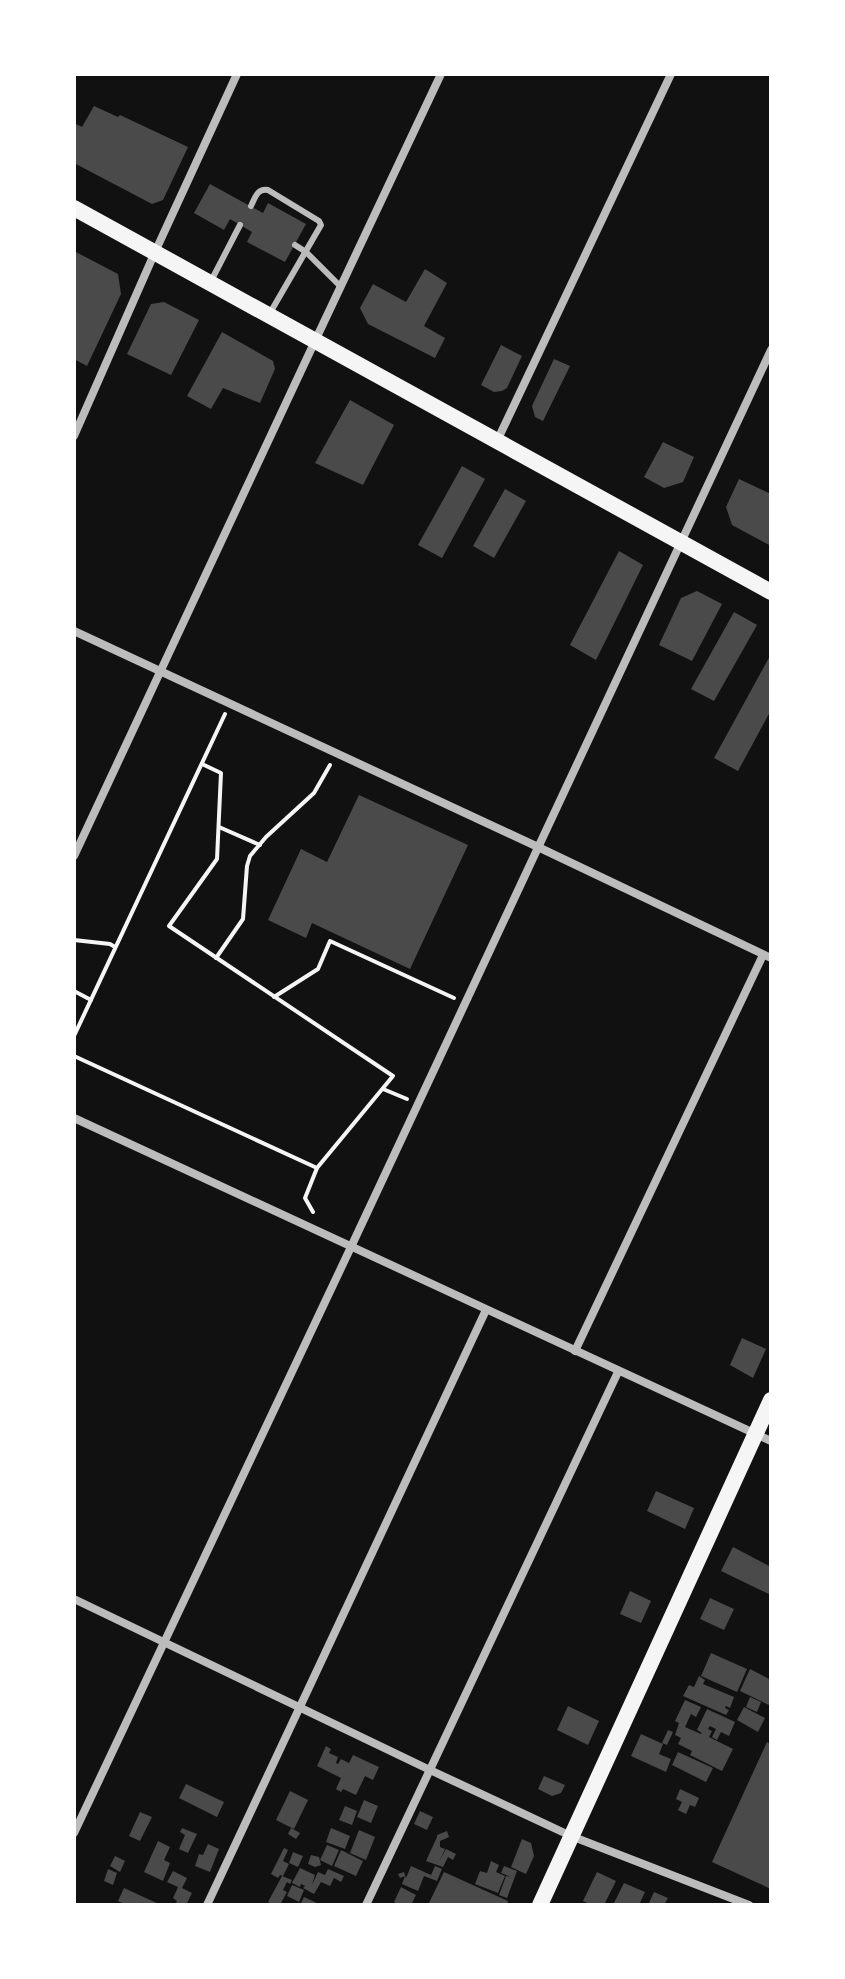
<svg xmlns="http://www.w3.org/2000/svg" width="845" height="1979" font-family="'Roboto Condensed',sans-serif">
  <style>
    .building { fill: #4a4a4a }
    .lines { fill: none; stroke-linecap: round; stroke-linejoin: round }
    .path { stroke: #f5f5f5; stroke-width: 4 }
    .service { stroke: #bcbcbc; stroke-width: 6 }
    .minor { stroke: #bcbcbc; stroke-width: 8 }
    .secondary { stroke: #f5f5f5; stroke-width: 16 }
  </style>
  <rect width="100%" height="100%" fill="#111"/>
  <g class="building">
    <polygon points="94,106 118,117 120,115 188,147 163,200 152,204 74,163 74,123 82,127"/>
    <polygon points="210,184 263,213 268,203 306,224 285,262 247,242 252,232 230,219 224,230 194,213"/>
    <polygon points="74,251 118,274 121,294 87,366 74,359"/>
    <polygon points="425,269 447,283 424,326 445,338 435,358 368,324 360,308 373,284 406,302"/>
    <polygon points="164,302 199,320 171,375 127,354 151,304"/>
    <polygon points="222,332 273,361 275,369 260,403 223,388 211,409 187,396"/>
    <polygon points="501,345 522,356 507,388 502,391 494,392 481,385"/>
    <polygon points="554,359 570,366 543,421 535,417 532,406"/>
    <polygon points="350,400 394,425 363,485 315,463"/>
    <polygon points="663,442 694,457 683,482 664,488 644,477"/>
    <polygon points="462,466 485,479 442,558 418,545"/>
    <polygon points="739,479 771,494 771,546 732,525 726,507"/>
    <polygon points="505,489 526,501 494,558 473,546"/>
    <polygon points="619,551 643,565 596,660 570,645"/>
    <polygon points="697,591 722,604 692,661 659,645 681,598"/>
    <polygon points="734,612 757,625 714,701 691,689"/>
    <polygon points="771,654 771,710 738,771 714,758"/>
    <polygon points="359,795 468,845 410,969 312,923 306,938 268,920 301,849 327,862"/>
    <polygon points="742,1338 766,1349 753,1378 730,1365"/>
    <polygon points="656,1491 694,1508 685,1529 647,1511"/>
    <polygon points="733,1547 771,1567 771,1595 721,1571"/>
    <polygon points="630,1591 651,1601 641,1623 620,1614"/>
    <polygon points="710,1598 734,1609 724,1630 700,1619"/>
    <polygon points="711,1653 747,1669 737,1692 701,1676"/>
    <polygon points="750,1669 771,1680 771,1706 740,1691"/>
    <polygon points="699,1676 705,1680 703,1684 734,1697 730,1708 726,1706 725,1708 729,1710 726,1715 683,1696 689,1685 694,1687"/>
    <polygon points="750,1697 761,1702 757,1712 746,1707"/>
    <polygon points="685,1700 701,1707 696,1717 691,1714 685,1727 701,1734 702,1733 697,1730 707,1709 735,1722 729,1736 721,1732 717,1740 712,1737 716,1729 710,1726 708,1729 712,1731 709,1737 733,1749 722,1771 690,1755 692,1751 678,1744 681,1738 675,1735 679,1723 675,1721"/>
    <polygon points="568,1706 599,1721 588,1745 557,1730"/>
    <polygon points="744,1707 765,1718 758,1732 737,1720"/>
    <polygon points="668,1730 673,1732 667,1745 662,1743"/>
    <polygon points="641,1734 663,1744 659,1754 671,1759 666,1772 631,1756"/>
    <polygon points="767,1742 771,1744 771,1889 712,1862"/>
    <polygon points="326,1746 331,1749 329,1753 338,1757 336,1763 338,1764 341,1759 349,1763 353,1755 379,1767 373,1780 365,1776 356,1795 343,1789 341,1792 336,1789 341,1778 317,1766"/>
    <polygon points="678,1752 713,1768 706,1782 672,1765"/>
    <polygon points="544,1776 565,1785 561,1793 552,1796 538,1789"/>
    <polygon points="186,1784 224,1802 217,1817 179,1798"/>
    <polygon points="680,1789 699,1798 695,1807 690,1805 686,1814 678,1810 682,1802 676,1799"/>
    <polygon points="290,1791 308,1800 294,1829 276,1820"/>
    <polygon points="364,1800 378,1806 371,1823 357,1817"/>
    <polygon points="345,1806 357,1811 352,1825 339,1820"/>
    <polygon points="420,1811 433,1817 427,1830 414,1824"/>
    <polygon points="140,1812 152,1817 140,1841 129,1836"/>
    <polygon points="182,1828 197,1834 188,1853 179,1849 185,1835 180,1832"/>
    <polygon points="291,1828 300,1833 296,1839 288,1834"/>
    <polygon points="331,1828 350,1836 345,1849 326,1842"/>
    <polygon points="359,1830 375,1837 366,1860 350,1853"/>
    <polygon points="447,1831 449,1837 440,1841 440,1847 445,1849 440,1860 446,1849 456,1854 453,1860 448,1857 443,1867 426,1861 437,1837 437,1835"/>
    <polygon points="522,1839 531,1843 534,1856 526,1874 511,1867"/>
    <polygon points="158,1841 170,1847 164,1860 170,1863 163,1881 144,1872"/>
    <polygon points="208,1844 219,1849 210,1872 195,1866 199,1854 203,1855"/>
    <polygon points="327,1845 339,1850 332,1866 320,1860"/>
    <polygon points="284,1848 288,1850 283,1861 289,1864 283,1876 280,1875 278,1878 271,1874"/>
    <polygon points="341,1850 363,1861 356,1876 334,1866"/>
    <polygon points="293,1852 303,1856 298,1867 289,1863"/>
    <polygon points="311,1855 319,1857 321,1865 315,1867 308,1864"/>
    <polygon points="115,1856 125,1861 120,1872 110,1866"/>
    <polygon points="491,1861 499,1865 496,1872 505,1876 498,1893 475,1884 480,1871 487,1873"/>
    <polygon points="411,1866 431,1875 435,1866 442,1869 437,1881 424,1876 418,1891 402,1884 405,1876 400,1878 398,1874 404,1872 406,1878"/>
    <polygon points="504,1866 517,1871 507,1898 499,1895 506,1876 511,1877 501,1873"/>
    <polygon points="300,1868 315,1875 312,1885 318,1872 325,1875 328,1869 344,1876 341,1882 334,1878 330,1886 321,1882 314,1894 303,1888 305,1886 301,1884 300,1887 292,1883"/>
    <polygon points="108,1869 117,1873 113,1885 104,1881"/>
    <polygon points="173,1871 187,1878 182,1888 192,1893 186,1905 175,1905 177,1901 173,1898 178,1887 167,1882"/>
    <polygon points="444,1872 508,1901 507,1905 428,1905"/>
    <polygon points="597,1872 616,1881 604,1905 592,1905 583,1901"/>
    <polygon points="282,1876 292,1880 290,1884 287,1882 283,1890 287,1892 280,1905 274,1905 268,1902"/>
    <polygon points="624,1883 645,1892 639,1905 613,1905"/>
    <polygon points="292,1885 304,1890 299,1902 287,1896"/>
    <polygon points="401,1887 416,1895 411,1905 401,1905 394,1902"/>
    <polygon points="124,1888 161,1905 126,1905 118,1901"/>
    <polygon points="654,1892 668,1898 664,1905 648,1905"/>
    <polygon points="304,1897 321,1905 300,1905"/>
  </g>
  <g class="lines">
    <g class="path">
      <polyline points="202,764 221,773 217,859 169,926 393,1076 317,1168 305,1198 313,1212"/>
      <polyline points="219,827 260,845"/>
      <polyline points="74,940 110,944 115,947"/>
      <polyline points="216,958 243,919 247,866 250,856 266,837 314,793 330,765"/>
      <polyline points="74,991 91,1000"/>
      <polyline points="274,997 318,969 330,941 454,998"/>
      <polyline points="74,1036 225,714"/>
      <polyline points="74,1056 317,1168"/>
      <polyline points="383,1089 407,1099"/>
    </g>
    <g class="service">
      <path d="M251,206C255,198 257,188 268,190L319,221L321,225L270,313"/>
      <polyline points="295,245 306,252 341,287"/>
      <polyline points="210,283 240,225"/>
    </g>
    <g class="minor">
      <polyline points="74,436 155,252 237,74"/>
      <polyline points="497,441 671,74"/>
      <polyline points="74,631 538,847 771,958"/>
      <polyline points="74,856 315,341 441,74"/>
      <polyline points="74,1118 771,1441"/>
      <polyline points="575,1351 763,955"/>
      <polyline points="74,1599 430,1770 571,1836 749,1905"/>
      <polyline points="74,1833 351,1247 771,350"/>
      <polyline points="207,1905 486,1310"/>
      <polyline points="366,1905 618,1372"/>
    </g>
    <g class="secondary">
      <polyline points="74,208 771,592"/>
      <polyline points="540,1905 771,1400"/>
    </g>
  </g>
  <rect width="845" height="1979" fill="none" stroke="#ffffff" stroke-width="152"/>
</svg>
